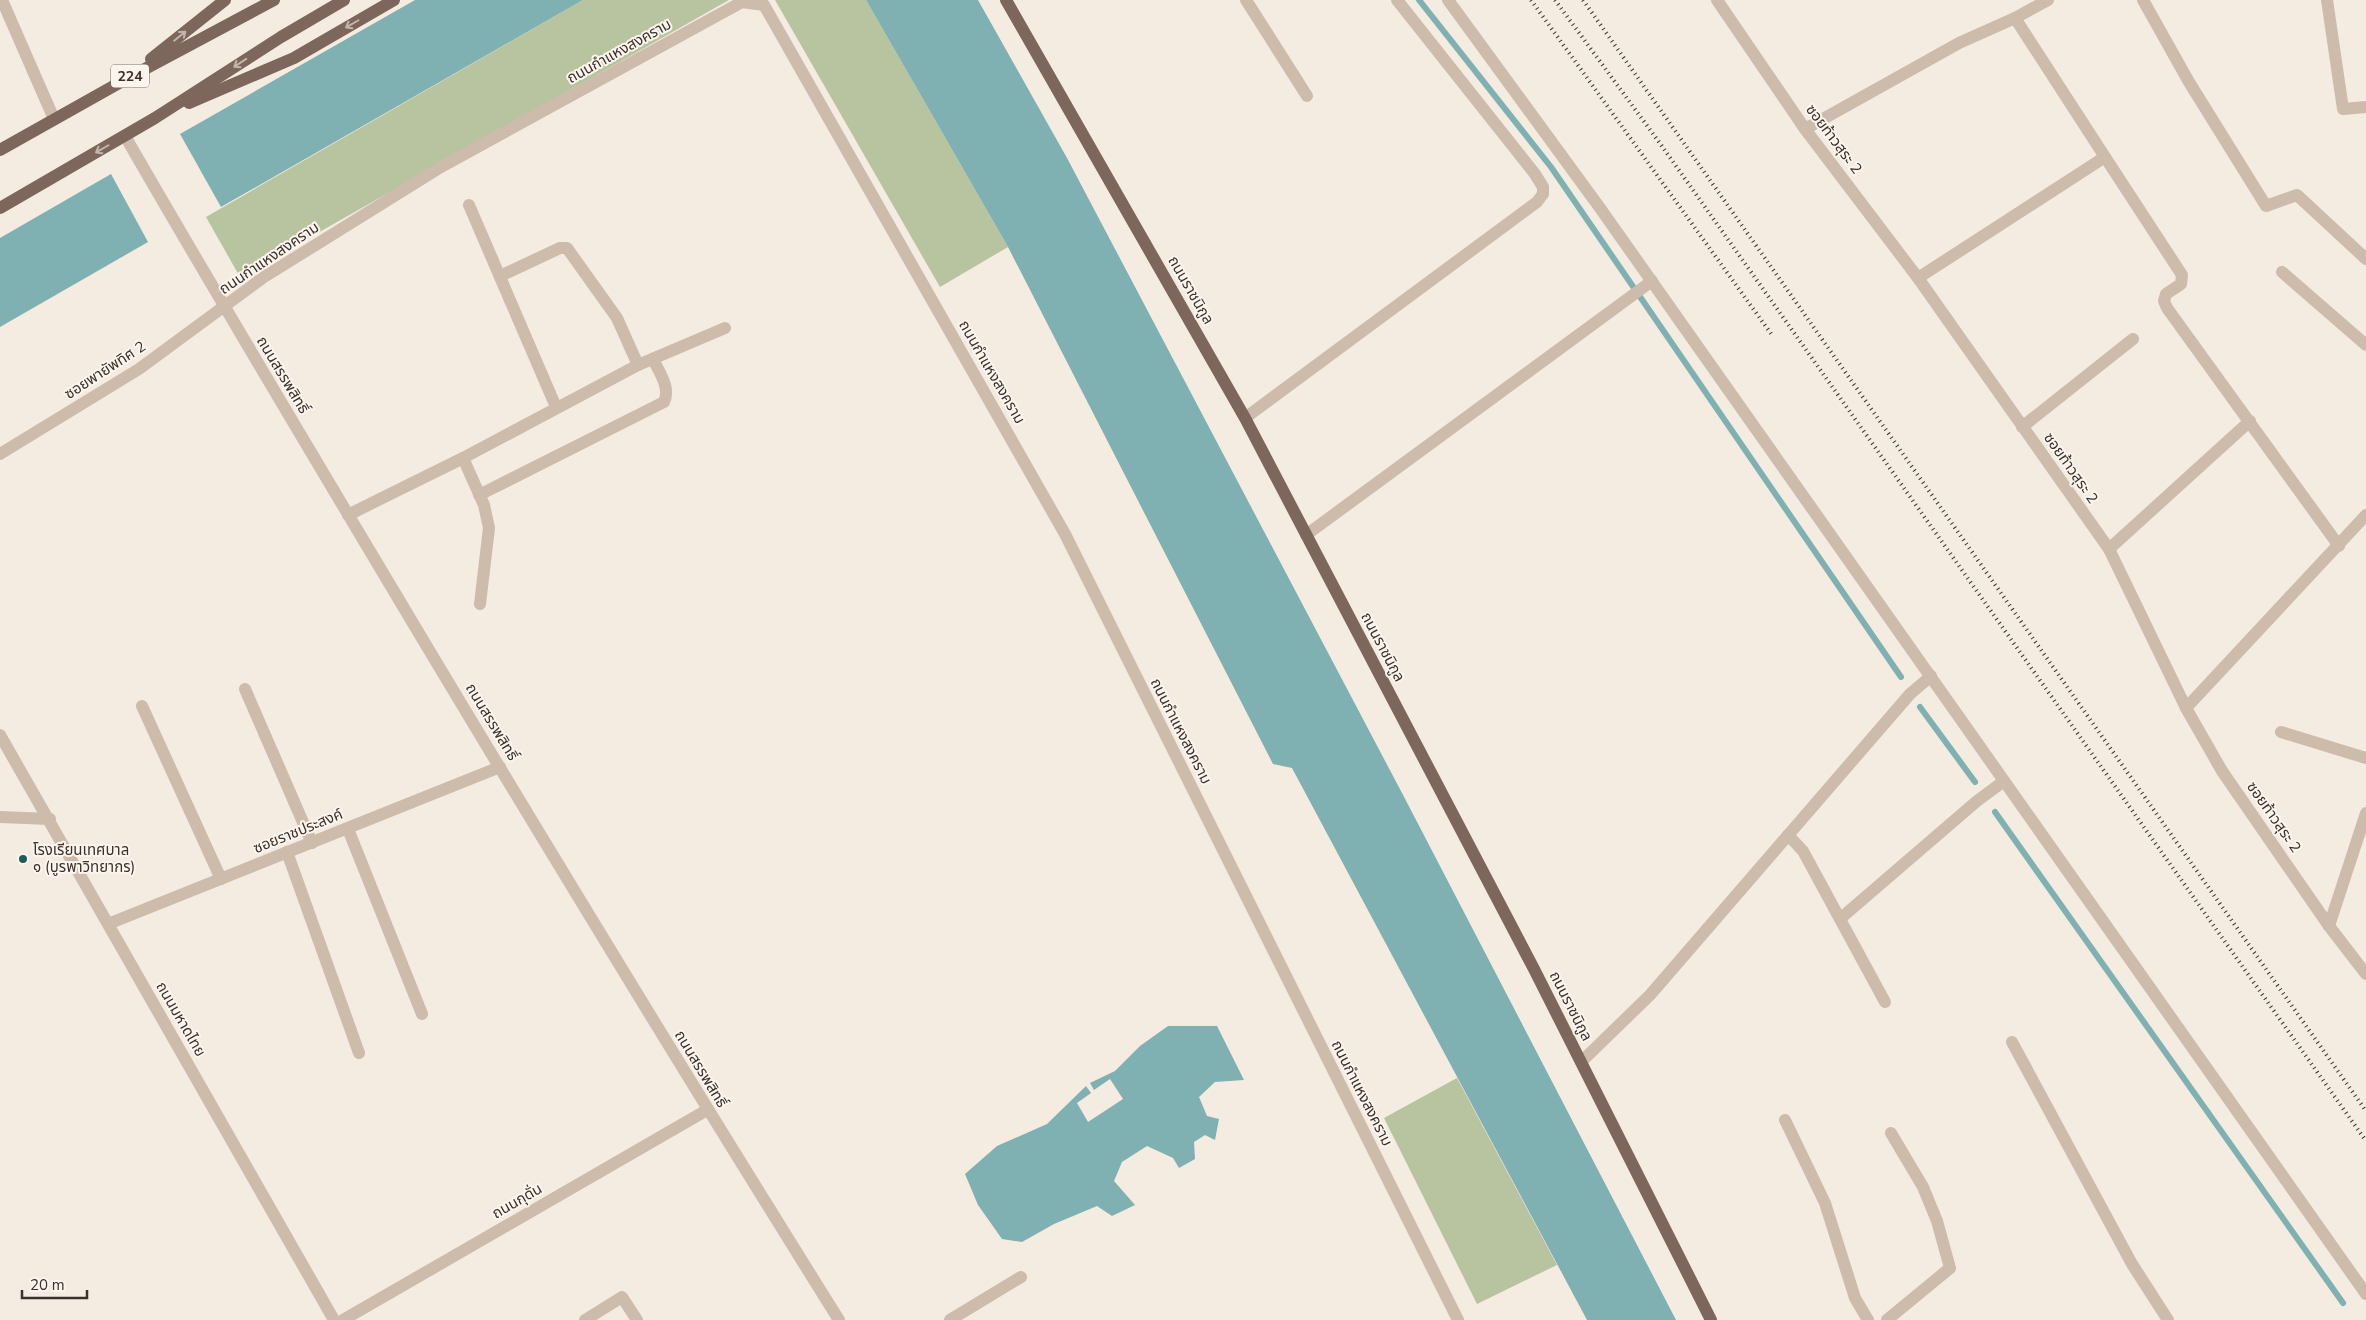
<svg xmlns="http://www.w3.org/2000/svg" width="2366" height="1320" font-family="'Nunito Sans','Noto Sans Thai',sans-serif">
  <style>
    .green { fill: #b8c4a0 }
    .water { fill: #7fb0b2 }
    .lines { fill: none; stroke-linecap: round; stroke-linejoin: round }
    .stream { stroke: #7fb0b2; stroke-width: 6 }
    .minor { stroke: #cdbbac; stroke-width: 12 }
    .major { stroke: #7d675c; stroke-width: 12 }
    .rail { stroke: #3b302b; stroke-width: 4; stroke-dasharray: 1 4; stroke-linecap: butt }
    .oneway { stroke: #c2b5ac }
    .poi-dot { fill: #1f5a5e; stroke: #fbf5ee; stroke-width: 2 }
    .labels { text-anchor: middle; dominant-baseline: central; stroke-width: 4; stroke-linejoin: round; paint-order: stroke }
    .shield { fill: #fbf5ee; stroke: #756b66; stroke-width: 1 }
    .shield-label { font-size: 14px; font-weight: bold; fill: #3b302b }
    .street-label { font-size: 15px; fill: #3b302b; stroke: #fbf5ee }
    .poi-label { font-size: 15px; fill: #3b302b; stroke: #fbf5ee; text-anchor: start }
  </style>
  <rect width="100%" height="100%" fill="#f4ebe1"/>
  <g class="green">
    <polygon points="583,0 729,0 240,277 206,217"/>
    <polygon points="775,0 866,0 1008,247 940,287"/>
    <polygon points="1457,1078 1557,1265 1477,1304 1384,1118"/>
  </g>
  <g class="water">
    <polygon points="415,0 583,0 221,207 180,134"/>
    <polygon points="866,0 978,0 1067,158 1402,793 1676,1320 1587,1320 1292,768 1273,764 1008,247"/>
    <polygon points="111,174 148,242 0,327 0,238"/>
    <polygon points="1168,1026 1217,1026 1244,1080 1215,1082 1199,1097 1207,1116 1219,1119 1215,1140 1205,1135 1194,1142 1195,1159 1179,1168 1173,1158 1147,1146 1122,1162 1114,1181 1135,1205 1112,1216 1097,1206 1054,1224 1022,1242 1002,1239 978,1205 965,1174 997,1146 1047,1124 1086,1086 1091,1093 1077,1103 1088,1122 1123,1099 1110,1079 1094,1090 1090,1083 1115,1071 1140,1046"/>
  </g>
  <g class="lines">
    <g class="stream">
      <polyline points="1419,0 1551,167 1901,677"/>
      <polyline points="1920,707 1975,782"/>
      <polyline points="1995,812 2343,1303"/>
    </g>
    <g class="minor">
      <polyline points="2,0 54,119"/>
      <polyline points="1246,0 1307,96"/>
      <polyline points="1448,0 1600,208 2366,1294"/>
      <polyline points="1717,0 1805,129 1918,278 2109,549 2186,708 2222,771 2329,926 2366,974"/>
      <polyline points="2143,0 2189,82 2266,206 2297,195 2366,259"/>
      <polyline points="2327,0 2343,109 2366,107"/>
      <polyline points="1805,129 1959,43 2015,18 2048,0"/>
      <path d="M125,136C224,308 327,479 429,650C564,875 700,1098 839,1320"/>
      <polyline points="2105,157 2182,275 2181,284 2166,294 2164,301 2167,308 2339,546"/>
      <polyline points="469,205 556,407"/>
      <polyline points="2282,272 2366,345"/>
      <polyline points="500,276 560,248 567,248 617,318 638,365"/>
      <polyline points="1918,278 2105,157 2015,18"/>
      <polyline points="1245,418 1537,202 1543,194 1543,187 1535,174 1397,0"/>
      <polyline points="2022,427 2133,339"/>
      <polyline points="0,454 139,369 264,277 441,167 742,2 764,5 1065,534 1458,1320"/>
      <polyline points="463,458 484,505 489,528 480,604"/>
      <path d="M479,495L664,402C671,388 659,372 653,359"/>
      <polyline points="348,515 463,458 638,365 725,328"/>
      <polyline points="1306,535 1652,281"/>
      <polyline points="2109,549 2250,421"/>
      <polyline points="245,689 312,843"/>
      <polyline points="142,706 221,879"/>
      <polyline points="2186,708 2366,515"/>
      <polyline points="2281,732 2366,758"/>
      <polyline points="0,735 334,1320"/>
      <polyline points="0,817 50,819"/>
      <polyline points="348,829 422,1014"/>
      <polyline points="1788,835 1803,851 1885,1002"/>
      <polyline points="287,852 359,1053"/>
      <polyline points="1841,918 1977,801 2004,781"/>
      <polyline points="108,924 500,767"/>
      <polyline points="2329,926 2366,813"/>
      <polyline points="2012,1042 2132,1264 2168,1320"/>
      <polyline points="1581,1062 1650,995 1910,694 1931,676"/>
      <polyline points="1785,1120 1825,1203 1855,1298 1868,1320"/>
      <polyline points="343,1320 707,1110"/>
      <polyline points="585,1320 622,1297 637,1320"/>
      <polyline points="950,1320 1021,1277"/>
      <polyline points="1887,1320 1950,1268 1937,1221 1923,1187 1891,1133"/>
    </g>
    <g class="major">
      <polyline points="1006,0 1245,418 1534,969 1711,1320"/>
      <polyline points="151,59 225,0"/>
      <polyline points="189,103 294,58 394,0"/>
      <polyline points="0,150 128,78 274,0"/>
      <polyline points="0,208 155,118 281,37 344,0"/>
    </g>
    <g class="rail">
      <polyline points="1531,0 1772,335"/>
      <polyline points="1555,0 1659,142 2366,1141"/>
      <polyline points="1583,0 2366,1111"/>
    </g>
  </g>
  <defs><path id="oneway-shaft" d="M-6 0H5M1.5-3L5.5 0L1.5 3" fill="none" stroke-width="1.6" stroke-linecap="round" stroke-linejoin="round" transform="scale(1.25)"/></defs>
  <g class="oneway">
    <use href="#oneway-shaft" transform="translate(352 24) rotate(150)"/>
    <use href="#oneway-shaft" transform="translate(180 36) rotate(-39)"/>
    <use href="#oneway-shaft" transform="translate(240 63) rotate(147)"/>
    <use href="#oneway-shaft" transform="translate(102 149) rotate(150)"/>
  </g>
  <circle class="poi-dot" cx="23" cy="859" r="5"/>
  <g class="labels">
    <rect class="shield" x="111" y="64.5" width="38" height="23" rx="4"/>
    <g class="shield-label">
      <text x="130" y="76">224</text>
    </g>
    <g class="street-label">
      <text transform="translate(619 51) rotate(-29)">ถนนกำแหงสงคราม</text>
      <text transform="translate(1834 139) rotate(53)">ซอยท้าวสุระ 2</text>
      <text transform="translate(269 258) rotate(-34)">ถนนกำแหงสงคราม</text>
      <text transform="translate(1191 290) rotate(60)">ถนนราชนิกูล</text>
      <text transform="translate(105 370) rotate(-33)">ซอยพายัพทิศ 2</text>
      <text transform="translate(992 372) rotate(60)">ถนนกำแหงสงคราม</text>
      <text transform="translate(283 375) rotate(59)">ถนนสรรพสิทธิ์</text>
      <text transform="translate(2071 468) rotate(55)">ซอยท้าวสุระ 2</text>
      <text transform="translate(1383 647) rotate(62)">ถนนราชนิกูล</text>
      <text transform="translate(492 722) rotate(59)">ถนนสรรพสิทธิ์</text>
      <text transform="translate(1181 731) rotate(63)">ถนนกำแหงสงคราม</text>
      <text transform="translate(2274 817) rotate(55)">ซอยท้าวสุระ 2</text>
      <text transform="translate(298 831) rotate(-22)">ซอยราชประสงค์</text>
      <text transform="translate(1571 1006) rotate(63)">ถนนราชนิกูล</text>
      <text transform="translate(181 1019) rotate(60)">ถนนมหาดไทย</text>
      <text transform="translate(701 1069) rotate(59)">ถนนสรรพสิทธิ์</text>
      <text transform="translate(1362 1093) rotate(63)">ถนนกำแหงสงคราม</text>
      <text transform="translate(517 1201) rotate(-30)">ถนนกุดั่น</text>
    </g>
    <g class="poi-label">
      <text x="33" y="850">โรงเรียนเทศบาล<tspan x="33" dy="17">๑ (บูรพาวิทยากร)</tspan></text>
    </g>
  </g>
  <path d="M22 1290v8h65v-8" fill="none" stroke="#3b302b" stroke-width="2.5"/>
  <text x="30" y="1290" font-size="15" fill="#3b302b" stroke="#fbf5ee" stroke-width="4" paint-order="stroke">20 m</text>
</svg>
